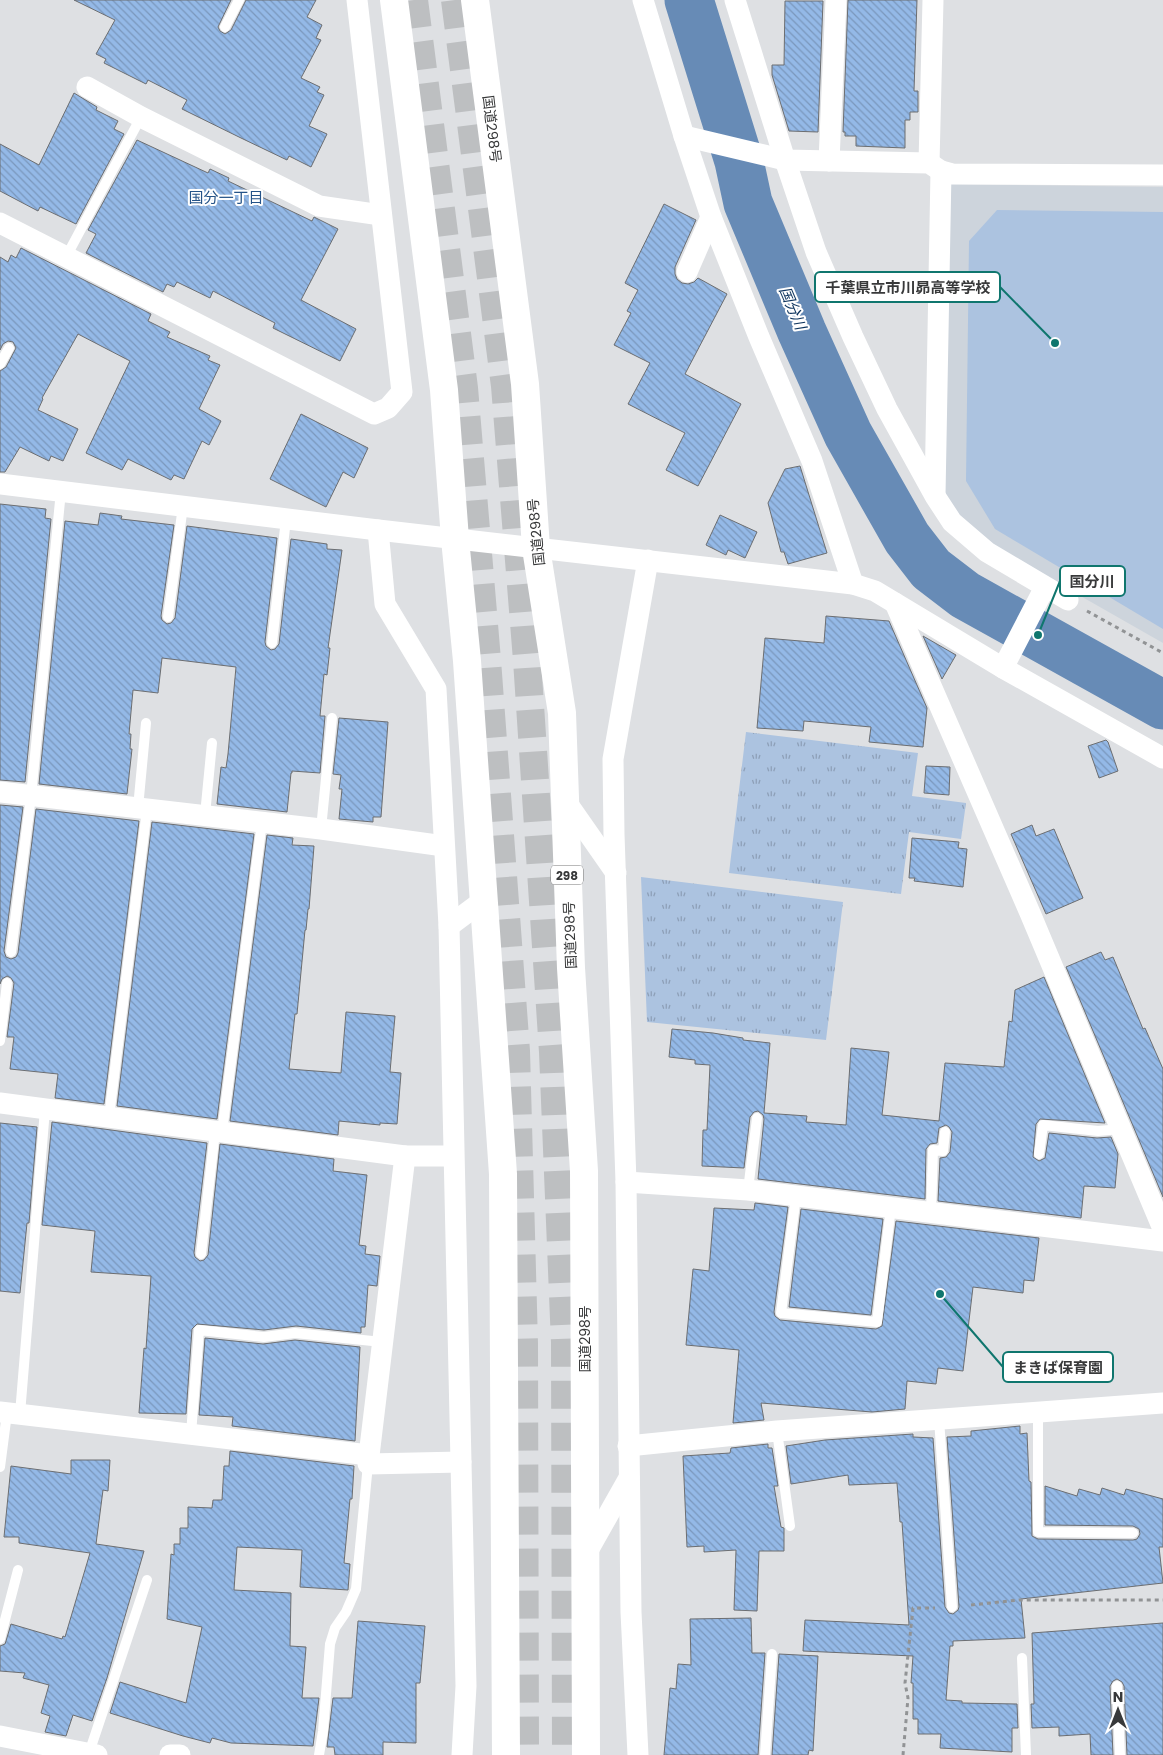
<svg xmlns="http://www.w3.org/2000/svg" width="1163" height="1755" font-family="Poppins,'Noto Sans JP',sans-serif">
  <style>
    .built { fill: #cdd4dc }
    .grass { fill: url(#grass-tufts) }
    .pitch { fill: #acc3e0 }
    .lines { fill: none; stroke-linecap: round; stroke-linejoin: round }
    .river { stroke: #678bb6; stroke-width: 49 }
    .building { fill: url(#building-back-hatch); stroke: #6c6e71 }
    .motorway-tunnel { stroke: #bdbfc1; stroke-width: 28; stroke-dasharray: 28 14; stroke-linecap: butt }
    .path { stroke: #919395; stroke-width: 3; stroke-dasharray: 4 4; stroke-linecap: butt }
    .service { stroke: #fff; stroke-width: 10 }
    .minor { stroke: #fff; stroke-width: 21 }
    .trunk { stroke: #fff; stroke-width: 28 }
    .labels { text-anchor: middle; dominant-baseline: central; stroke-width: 4; stroke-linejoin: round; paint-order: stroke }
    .shield { fill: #fff; stroke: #747475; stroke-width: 1 }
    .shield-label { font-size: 12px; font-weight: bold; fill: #38393a }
    .street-label { font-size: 14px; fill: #38393a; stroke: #fff }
    .neighbourhood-label { font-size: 15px; fill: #265488; stroke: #fff }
    .water-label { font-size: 15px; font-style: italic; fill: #0c335d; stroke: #fff }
    .leader { fill: none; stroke: #0f766e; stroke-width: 2 }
    .callout-dot { fill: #0f766e; stroke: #fff; stroke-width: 2 }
    .callout { fill: #fff; stroke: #0f766e; stroke-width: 2 }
    .callout-label { font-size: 15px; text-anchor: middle; font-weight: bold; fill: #38393a }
  </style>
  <defs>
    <pattern id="grass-tufts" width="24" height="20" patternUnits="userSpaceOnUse" patternTransform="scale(1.25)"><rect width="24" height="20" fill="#acc3e0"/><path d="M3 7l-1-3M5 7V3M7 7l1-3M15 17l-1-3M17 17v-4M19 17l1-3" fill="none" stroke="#8d9fb7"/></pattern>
    <pattern id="building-back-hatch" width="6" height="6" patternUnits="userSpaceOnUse" patternTransform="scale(1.25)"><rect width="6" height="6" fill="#94b9e7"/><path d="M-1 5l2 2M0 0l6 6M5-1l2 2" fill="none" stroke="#7a97bc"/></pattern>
  </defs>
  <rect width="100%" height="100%" fill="#dee0e3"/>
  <polygon class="built" points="948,184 1163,187 1163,643 991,545 961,519 944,499"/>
  <g class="grass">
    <polygon points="746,732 918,753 912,796 966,803 961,839 909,832 901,894 729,873"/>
    <polygon points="641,877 843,902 826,1040 647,1022"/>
  </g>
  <polygon class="pitch" points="997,210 1163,212 1163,629 995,529 966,481 969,241"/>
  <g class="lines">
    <polyline class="river" points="689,0 739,161 748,203 802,332 848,434 907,538 931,569 965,595 1163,705"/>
  </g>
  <g class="building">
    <polygon points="74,0 231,0 218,27 220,31 225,34 231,30 246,0 316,0 307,17 322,25 316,38 321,40 301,78 320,87 317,92 324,95 309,126 327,134 311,167 289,156 287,160 241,138 182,109 187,100 148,80 146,84 104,63 106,59 96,54 115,20"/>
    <polygon points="848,0 917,0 914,91 918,91 918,112 910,112 910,120 905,120 905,148 856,146 856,136 845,136 845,132 843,132"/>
    <polygon points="785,1 823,1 818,132 789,131 772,75 772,65 784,65"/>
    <polygon points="74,93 97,107 96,110 118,121 114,129 124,134 76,224 40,207 38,211 0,191 0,144 39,165"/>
    <polygon points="137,140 208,173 210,169 229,178 228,181 312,221 314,217 338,229 301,300 356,329 340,361 273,328 275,323 213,291 210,298 177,282 174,287 167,284 163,292 86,253 96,234 88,230"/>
    <polygon points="664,204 696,220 675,267 675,274 677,279 682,283 688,284 694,282 698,278 727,294 685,374 741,404 698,486 666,470 685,433 628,404 650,363 614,345 631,313 627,311 638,290 625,283"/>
    <polygon points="21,248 151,314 148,321 170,332 167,337 210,356 208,360 220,365 199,409 221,421 209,445 202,441 184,479 174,475 171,480 128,459 122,470 86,453 130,361 78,334 42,398 43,399 38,410 78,429 63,461 51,456 49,461 20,447 5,472 0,472 0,371 6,367 16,348 13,342 8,341 3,344 0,350 0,257 8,262 11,255 16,258"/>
    <polygon points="301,414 368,448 354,478 343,472 326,507 270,479"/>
    <polygon points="800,466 827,553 788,564 784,552 781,552 768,503 785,469"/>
    <polygon points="0,504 46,509 45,518 51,519 25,782 0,780"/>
    <polygon points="100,513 122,516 121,519 174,525 161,616 162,620 167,624 171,623 175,618 187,526 277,538 265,642 266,646 271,650 275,649 279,644 291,539 327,544 327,549 342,550 328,648 330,648 327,675 324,674 320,716 325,716 320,773 292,771 292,773 291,773 287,812 217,804 221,767 226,768 228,754 236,667 162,658 158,693 133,690 129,734 131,734 130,749 132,749 127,794 39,784 65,521 98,525"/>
    <polygon points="720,515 757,532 745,558 728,550 726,555 706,545"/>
    <polygon points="826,616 889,621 927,708 923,747 869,742 871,727 804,721 803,731 757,728 765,638 824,643"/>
    <polygon points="923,636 956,655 942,679"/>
    <polygon points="339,718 388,722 381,817 373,817 373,822 339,819 342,789 339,789 341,775 333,774"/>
    <polygon points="1106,740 1108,742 1118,771 1099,778 1088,746"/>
    <polygon points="926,766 950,767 949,795 924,793"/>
    <polygon points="0,805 23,807 4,951 6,957 11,959 16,957 18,953 36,809 139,821 104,1104 55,1098 58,1074 10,1069 14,1037 7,1037 14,983 11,978 7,976 2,979 0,984"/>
    <polygon points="152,822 254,834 217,1119 117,1106"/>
    <polygon points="1032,825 1036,836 1054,829 1083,898 1046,914 1011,834"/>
    <polygon points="267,835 293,838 292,845 314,846 309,909 308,909 306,930 305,930 297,1014 295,1014 289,1069 341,1073 346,1012 395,1016 390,1072 401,1073 397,1124 380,1123 380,1125 339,1121 338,1135 230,1121"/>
    <polygon points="912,838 959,842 958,848 967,849 963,887 914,881 915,878 909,878"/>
    <polygon points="1101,952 1105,960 1113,957 1143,1029 1145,1028 1163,1069 1163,1197 1066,967"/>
    <polygon points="1044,977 1105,1123 1040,1119 1036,1124 1033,1157 1039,1161 1045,1158 1049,1133 1097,1138 1111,1137 1118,1154 1115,1188 1084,1186 1081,1218 938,1201 940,1158 946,1157 950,1152 952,1132 949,1127 946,1125 939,1128 937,1143 930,1144 926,1149 925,1199 758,1179 764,1119 763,1115 758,1111 754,1112 750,1117 744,1168 702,1166 703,1130 707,1130 710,1065 695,1064 695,1060 669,1057 672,1029 713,1033 743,1038 743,1040 770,1043 764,1113 807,1116 806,1122 846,1125 851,1048 889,1052 882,1115 939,1121 945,1063 1004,1067 1009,1021 1012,1022 1015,990"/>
    <polygon points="52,1122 207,1143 194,1253 195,1257 200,1261 204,1260 208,1255 220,1144 334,1159 333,1171 367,1175 359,1245 366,1246 365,1254 380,1256 377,1286 368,1285 365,1327 361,1327 361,1333 296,1326 264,1330 197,1324 192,1329 186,1414 139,1413 144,1348 146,1349 151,1276 91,1272 95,1231 42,1225"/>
    <polygon points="0,1123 37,1127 29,1223 27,1223 20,1293 0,1291"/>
    <polygon points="755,1203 788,1207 774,1312 775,1316 780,1320 876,1329 882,1326 896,1221 1039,1238 1034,1281 1024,1280 1023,1293 973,1287 963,1371 938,1368 936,1384 907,1381 905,1409 872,1412 761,1403 764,1420 733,1423 739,1350 686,1345 693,1269 709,1271 714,1208 754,1210"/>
    <polygon points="801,1209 883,1219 871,1315 789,1307"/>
    <polygon points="205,1338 263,1344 295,1340 360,1347 355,1441 232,1426 233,1417 199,1415"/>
    <polygon points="1020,1426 1020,1434 1027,1433 1029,1481 1031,1482 1032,1536 1038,1539 1133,1540 1137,1539 1140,1534 1139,1529 1133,1526 1045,1525 1045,1486 1077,1496 1079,1489 1100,1495 1102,1488 1124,1495 1126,1489 1163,1499 1163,1547 1159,1547 1163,1583 1021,1599 1025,1638 953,1641 953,1646 950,1646 946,1700 962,1701 962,1703 1017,1704 1018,1728 1012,1728 1012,1752 940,1748 941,1734 918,1734 918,1719 913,1719 913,1683 911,1683 913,1656 803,1651 805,1620 909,1625 902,1522 900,1522 897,1483 849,1485 848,1475 791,1484 786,1446 825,1440 913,1434 913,1437 933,1438 945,1607 949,1613 953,1614 958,1610 959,1607 947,1437 971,1436 971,1431"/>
    <polygon points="768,1444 768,1448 772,1448 778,1486 774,1486 781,1527 784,1528 784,1551 759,1551 757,1611 734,1610 736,1550 704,1552 704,1546 687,1547 683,1456 730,1453 731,1448"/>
    <polygon points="230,1451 354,1466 352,1499 350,1499 344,1563 350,1564 348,1590 300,1587 302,1550 237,1547 234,1590 291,1593 290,1646 306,1647 302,1698 319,1698 313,1746 231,1743 212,1738 210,1743 183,1736 110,1713 120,1682 186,1703 202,1627 167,1619 171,1554 174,1555 174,1544 180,1544 180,1528 188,1528 188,1507 212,1508 213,1500 222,1500 224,1466 229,1466"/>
    <polygon points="71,1460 110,1460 108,1491 103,1490 96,1544 144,1551 107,1678 92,1721 73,1715 66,1736 45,1732 50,1716 41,1713 49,1685 23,1678 25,1673 0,1671 0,1646 5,1644 6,1641 11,1624 62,1639 63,1636 65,1637 90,1553 19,1543 19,1537 4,1537 11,1466 71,1474"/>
    <polygon points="751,1618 752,1653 765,1653 758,1755 664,1755 670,1688 676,1689 678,1664 691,1665 690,1619"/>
    <polygon points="358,1621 425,1626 420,1683 416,1683 416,1743 383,1742 383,1755 335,1755 334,1747 327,1747 333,1698 352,1698"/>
    <polygon points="1163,1623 1163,1755 1127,1755 1124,1686 1122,1682 1117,1679 1113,1681 1110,1686 1113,1755 1091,1755 1090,1734 1059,1736 1059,1727 1032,1728 1031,1704 1034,1704 1032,1633"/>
    <polygon points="779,1654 818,1656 813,1751 809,1750 808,1755 772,1755"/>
  </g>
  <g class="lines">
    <g class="motorway-tunnel">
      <polyline points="414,0 464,388 487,660 516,1051 524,1344 525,1755"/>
      <polyline points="455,0 505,386 527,660 553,1052 565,1343 566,1755"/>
    </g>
    <g class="path">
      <polyline points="1087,611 1163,653"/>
      <polyline points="971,1605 1019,1600 1163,1600"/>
      <polyline points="903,1755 908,1698 905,1683 913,1608 935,1608"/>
    </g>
    <g class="service">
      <polyline points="225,27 239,0"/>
      <polyline points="66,257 141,117"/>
      <polyline points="0,364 9,348"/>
      <polyline points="168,617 183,506"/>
      <polyline points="272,643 286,519"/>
      <polyline points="138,808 146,723"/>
      <polyline points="205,815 212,743"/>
      <polyline points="321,829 332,718"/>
      <polyline points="11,952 31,796 61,491"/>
      <polyline points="0,1041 7,983"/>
      <polyline points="109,1117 147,809"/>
      <polyline points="222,1132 262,822"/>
      <polyline points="1039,1154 1043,1125 1098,1131 1121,1129"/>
      <polyline points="748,1190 757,1118"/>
      <polyline points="796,1196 781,1313 877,1322 891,1207"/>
      <polyline points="931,1212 933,1150 943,1151 945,1132"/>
      <polyline points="201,1254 215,1132"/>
      <polyline points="1038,1412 1038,1532 1133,1533"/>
      <polyline points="20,1414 45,1109"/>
      <polyline points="939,1419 952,1607"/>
      <polyline points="777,1431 790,1526"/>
      <polyline points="191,1434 199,1330 264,1337 295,1333 382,1342"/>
      <polyline points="0,1467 7,1413"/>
      <polyline points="0,1639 18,1570"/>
      <polyline points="1022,1658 1026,1755"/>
      <polyline points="1117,1686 1120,1755"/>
      <polyline points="89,1753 147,1580"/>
      <polyline points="319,1755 323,1731 330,1644 335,1628 346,1612 356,1589 368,1464"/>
      <polyline points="765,1755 772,1654"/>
    </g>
    <g class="minor">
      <polyline points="643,0 684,136 711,217 759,337 812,461 853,584"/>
      <polyline points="735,0 785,160 816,252 853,337 887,409 935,496 952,522 987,552 1068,600"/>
      <polyline points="87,87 141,117 319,206 381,215"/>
      <polyline points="684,136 785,160 929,163 941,171 952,174 1163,175"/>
      <polyline points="829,161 836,0"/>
      <polyline points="929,163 933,0"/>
      <polyline points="0,223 374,414 388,408 402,392 357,0"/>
      <polyline points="687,272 711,217"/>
      <polyline points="0,484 378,530 853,584 875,591 1003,668 1163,758"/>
      <polyline points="935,495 941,171"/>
      <polyline points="378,530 385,604 436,689 449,926 466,1686 462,1755"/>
      <polyline points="895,603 1030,913 1163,1229"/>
      <polyline points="1003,668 1045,587"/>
      <polyline points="0,792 321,829 444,846"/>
      <polyline points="565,800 616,873"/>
      <polyline points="449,926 484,900"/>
      <polyline points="0,1103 405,1156 453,1156"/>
      <polyline points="405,1156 368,1464 461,1462"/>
      <polyline points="626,1182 748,1190 1163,1241"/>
      <polyline points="0,1412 369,1455"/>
      <polyline points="628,1446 777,1431 1163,1403"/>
      <polyline points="586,1554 629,1478"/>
      <polyline points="0,1736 97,1755"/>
      <polyline points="170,1755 180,1755"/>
      <polyline points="638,1755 631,1612 626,1182 614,834 613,759 648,560"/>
    </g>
    <g class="trunk">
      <polyline points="394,0 444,390 455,539 467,661 503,1174 506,1755"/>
      <polyline points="475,0 525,384 536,548 562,713 571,968 584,1171 586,1755"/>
    </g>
  </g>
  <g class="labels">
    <rect class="shield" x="551" y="865.5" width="32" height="19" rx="4"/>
    <g class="shield-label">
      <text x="567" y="875">298</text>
    </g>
    <g class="street-label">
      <text transform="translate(492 129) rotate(83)">国道298号</text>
      <text transform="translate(536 532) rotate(-96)">国道298号</text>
      <text transform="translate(570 935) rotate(-92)">国道298号</text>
      <text transform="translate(585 1339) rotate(-90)">国道298号</text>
    </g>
    <g class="neighbourhood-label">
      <text x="226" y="197">国分一丁目</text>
    </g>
    <g class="water-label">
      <text transform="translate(793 308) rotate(67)">国分川</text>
    </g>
  </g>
  <path class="leader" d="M1055 343L1000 287M1038 635L1060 581M940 1294L1003 1367"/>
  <g class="callout-dot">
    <circle cx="1055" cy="343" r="5"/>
    <circle cx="1038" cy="635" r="5"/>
    <circle cx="940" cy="1294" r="5"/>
  </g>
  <g class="callout">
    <rect x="815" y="272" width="185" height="30" rx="5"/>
    <rect x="1060" y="566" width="65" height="30" rx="5"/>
    <rect x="1003" y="1352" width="110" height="30" rx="5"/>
  </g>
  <g class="callout-label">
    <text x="908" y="293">千葉県立市川昴高等学校</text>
    <text x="1092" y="587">国分川</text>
    <text x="1058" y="1373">まきば保育園</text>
  </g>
  <g transform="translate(1118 1710)" stroke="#ffffff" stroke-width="4" paint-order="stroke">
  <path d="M0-4L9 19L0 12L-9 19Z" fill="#38393a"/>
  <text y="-8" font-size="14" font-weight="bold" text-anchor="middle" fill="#38393a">N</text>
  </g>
</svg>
